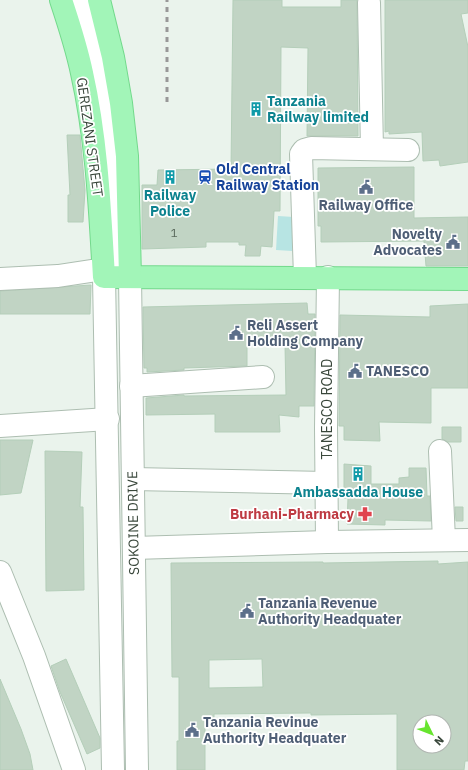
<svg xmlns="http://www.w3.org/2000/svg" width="468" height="770" font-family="'IBM Plex Sans',sans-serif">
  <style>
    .green { fill: #b7e4e3 }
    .building { fill: #c1d4c4; stroke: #b4ceb9; fill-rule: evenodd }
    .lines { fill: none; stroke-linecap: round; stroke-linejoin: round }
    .minor-casing { stroke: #adbeb1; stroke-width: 24 }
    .major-casing { stroke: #73d98c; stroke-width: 24 }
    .minor { stroke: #fff; stroke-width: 22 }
    .major { stroke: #a2f5b8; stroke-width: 22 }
    .rail { stroke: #989898; stroke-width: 3; stroke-dasharray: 5 5; stroke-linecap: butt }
    .labels { text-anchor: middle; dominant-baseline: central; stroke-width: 3.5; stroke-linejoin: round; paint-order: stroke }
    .number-label { font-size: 12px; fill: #5b6a5d }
    .culture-label { font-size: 14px; font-weight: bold; fill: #0d838f; stroke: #fff }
    .street-label { font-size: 14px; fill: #39473b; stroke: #fff }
    .transit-label { font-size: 14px; font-weight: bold; fill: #164399; stroke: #fff; text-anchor: start }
    .service-label { font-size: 14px; font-weight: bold; fill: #4e5e75; stroke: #fff; text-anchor: start }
    .health-label { font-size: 14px; font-weight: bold; fill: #be3a42; stroke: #fff; text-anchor: end }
  </style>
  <rect width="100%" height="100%" fill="#eaf3ec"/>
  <polygon class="green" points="278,216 294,217 292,251 276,250"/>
  <g class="building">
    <polygon points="233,0 282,0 282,7 341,7 341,0 357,0 358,136 307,136 308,48 281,47 280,211 274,211 272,247 261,246 260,256 245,256 246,245 239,245 239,242 206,242 206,247 142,249 142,185 157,185 158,170 231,169"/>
    <polygon points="385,0 468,0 468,13 461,14 468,47 468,162 440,166 439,160 423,161 422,132 389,134 389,131 385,132"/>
    <polygon points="67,135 80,135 85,190 83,222 68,222 68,195 70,195"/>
    <polygon points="414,167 414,218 468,217 468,266 426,266 424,241 321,242 321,226 318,226 318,168"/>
    <polygon points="91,285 90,314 0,314 0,291"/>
    <polygon points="307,303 308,314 315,314 314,406 299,406 299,417 279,415 280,432 215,432 215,414 146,415 146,398 184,395 184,396 286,395 285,345 247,346 247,366 184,368 184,370 147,372 147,368 144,368 143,307"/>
    <polygon points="468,304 468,388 431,388 431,423 379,422 380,441 344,440 344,426 339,426 340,315 430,317 430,306"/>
    <polygon points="442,427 461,427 461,442 448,442 442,439"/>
    <polygon points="0,440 33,440 21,493 0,495"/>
    <polygon points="45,451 82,452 80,507 83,507 84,590 46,591"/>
    <polygon points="344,464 371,466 371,484 399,484 399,478 409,477 409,468 426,468 427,496 430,496 431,521 385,520 385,525 347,524 348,498 344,498"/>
    <polygon points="455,507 463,507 463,521 456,521"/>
    <path d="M438,561V564L468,562V761H465L464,770H397V714L311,715V713L214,714V719H205V770H177V741H179V677H172L171,563L323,562V563ZM262,659L263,687L209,688V660ZM420,722H444V746H420Z"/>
    <polygon points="66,659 100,738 100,748 87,754 60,692 51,666"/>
    <polygon points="0,679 21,729 30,754 33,770 0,770"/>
  </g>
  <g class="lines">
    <defs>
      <g id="minor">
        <path d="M82,0C111,89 113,184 117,277"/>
        <polyline points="369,3 372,149"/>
        <polyline points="104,277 113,770"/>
        <polyline points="130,277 137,770"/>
        <polyline points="305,277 301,154 304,150 311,148 408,150"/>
        <polyline points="0,279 58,276 104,269"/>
        <polyline points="131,386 263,377"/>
        <polyline points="0,426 108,419"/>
        <polyline points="440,451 444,540"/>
        <polyline points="133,479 326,483"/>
        <polyline points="327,542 326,428 328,277"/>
        <polyline points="134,548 327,542 468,540"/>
        <polyline points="0,572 34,656 74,770"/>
      </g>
      <g id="major">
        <path d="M61,0C69,24 77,49 82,73C97,140 100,209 104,277L468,279"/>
        <polyline points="99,0 113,57 121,103 127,156 130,277"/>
      </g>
    </defs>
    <use href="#minor" class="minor-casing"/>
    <use href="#major" class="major-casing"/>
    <use href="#minor" class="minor"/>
    <use href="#major" class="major"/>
    <polyline class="rail" points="167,102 167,0"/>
  </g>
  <defs>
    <symbol id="building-bare" viewBox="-9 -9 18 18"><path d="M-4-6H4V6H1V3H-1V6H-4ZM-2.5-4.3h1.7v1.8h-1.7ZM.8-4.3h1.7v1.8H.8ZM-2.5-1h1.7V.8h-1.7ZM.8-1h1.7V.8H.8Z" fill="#0f9aa8" stroke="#fff" stroke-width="2.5" paint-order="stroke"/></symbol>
    <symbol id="station-bare" viewBox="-9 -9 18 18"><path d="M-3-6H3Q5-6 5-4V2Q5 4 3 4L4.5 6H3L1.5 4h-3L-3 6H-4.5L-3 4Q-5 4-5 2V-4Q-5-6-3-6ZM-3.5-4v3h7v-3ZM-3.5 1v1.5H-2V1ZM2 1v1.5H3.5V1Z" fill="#1a4fb4" stroke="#fff" stroke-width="2.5" paint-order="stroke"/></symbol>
    <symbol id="civic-bare" viewBox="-9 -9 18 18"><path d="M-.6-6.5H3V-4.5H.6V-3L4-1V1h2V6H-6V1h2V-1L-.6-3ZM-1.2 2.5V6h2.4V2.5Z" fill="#5c6f8a" stroke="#fff" stroke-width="2.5" paint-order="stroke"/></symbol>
    <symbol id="pharmacy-bare" viewBox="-9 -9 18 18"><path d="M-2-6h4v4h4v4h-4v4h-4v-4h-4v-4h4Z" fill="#e0444e" stroke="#fff" stroke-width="2.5" paint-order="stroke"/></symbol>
  </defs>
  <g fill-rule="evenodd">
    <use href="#building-bare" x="246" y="99" width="20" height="20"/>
    <use href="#building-bare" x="160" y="167" width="20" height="20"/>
    <use href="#station-bare" x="195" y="167" width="20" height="20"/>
    <use href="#civic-bare" x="356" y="177" width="20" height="20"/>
    <use href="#civic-bare" x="443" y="232" width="20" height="20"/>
    <use href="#civic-bare" x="226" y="323" width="20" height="20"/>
    <use href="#civic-bare" x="345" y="361" width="20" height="20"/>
    <use href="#building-bare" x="348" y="464" width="20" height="20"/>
    <use href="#pharmacy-bare" x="355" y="504" width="20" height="20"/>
    <use href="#civic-bare" x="237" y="601" width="20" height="20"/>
    <use href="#civic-bare" x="182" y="720" width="20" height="20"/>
  </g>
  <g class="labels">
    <g class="number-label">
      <text x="174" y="232">1</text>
    </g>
    <g class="culture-label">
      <text x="267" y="101" text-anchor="start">Tanzania<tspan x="267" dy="16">Railway limited</tspan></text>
      <text x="170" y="195">Railway<tspan x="170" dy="16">Police</tspan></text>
      <text x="358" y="492">Ambassadda House</text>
    </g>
    <g class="street-label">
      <text transform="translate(90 137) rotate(82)">GEREZANI STREET</text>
      <text transform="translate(327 409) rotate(-90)">TANESCO ROAD</text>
      <text transform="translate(133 523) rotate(-91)">SOKOINE DRIVE</text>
    </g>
    <g class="transit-label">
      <text x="216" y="169">Old Central<tspan x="216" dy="16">Railway Station</tspan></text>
    </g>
    <g class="service-label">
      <text x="366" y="205" text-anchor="middle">Railway Office</text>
      <text x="442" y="234" text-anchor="end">Novelty<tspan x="442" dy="16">Advocates</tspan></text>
      <text x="247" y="325">Reli Assert<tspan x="247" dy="16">Holding Company</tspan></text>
      <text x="366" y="371">TANESCO</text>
      <text x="258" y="603">Tanzania Revenue<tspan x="258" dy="16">Authority Headquater</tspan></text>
      <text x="203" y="722">Tanzania Revinue<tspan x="203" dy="16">Authority Headquater</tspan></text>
    </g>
    <g class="health-label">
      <text x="354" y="514">Burhani-Pharmacy</text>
    </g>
  </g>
  <g transform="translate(432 734) rotate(133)"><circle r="19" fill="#ffffff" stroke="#b0b5b1"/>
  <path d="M0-3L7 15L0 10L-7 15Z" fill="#67e52f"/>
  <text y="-6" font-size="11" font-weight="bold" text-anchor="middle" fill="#39473b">N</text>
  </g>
</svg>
